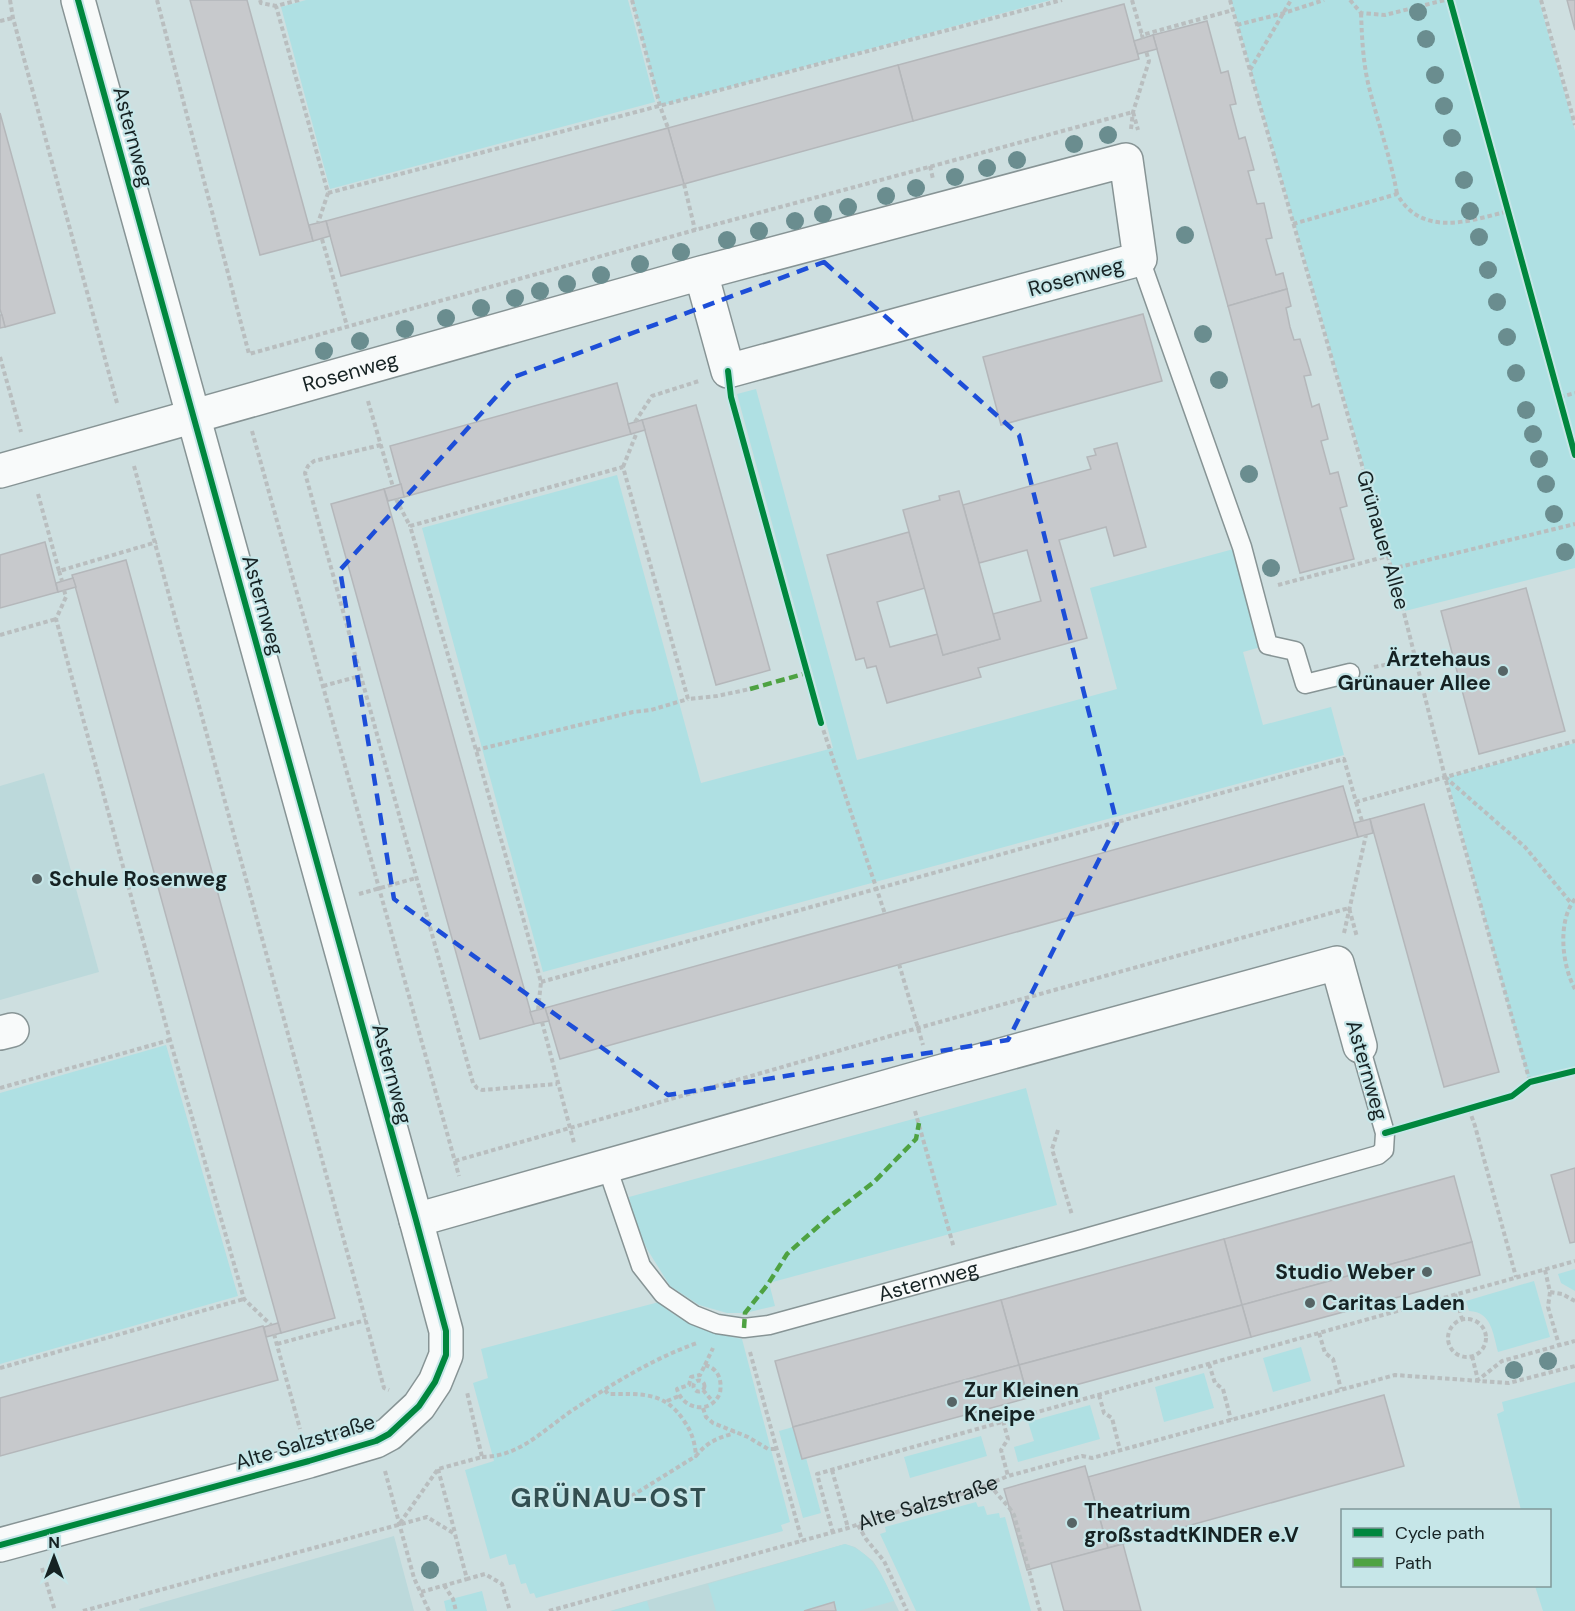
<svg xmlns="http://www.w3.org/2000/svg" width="1575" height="1611" font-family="'DM Sans',sans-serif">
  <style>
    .built { fill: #bcd9db }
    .green { fill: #afe0e3 }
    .building { fill: #c7c9cc; stroke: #b4b7ba; stroke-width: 1.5 }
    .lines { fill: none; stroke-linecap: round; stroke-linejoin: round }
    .lane-casing { stroke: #879495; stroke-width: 21 }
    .street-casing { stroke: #879495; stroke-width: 36 }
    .path { stroke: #b9bebf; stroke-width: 4; stroke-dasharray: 4.5 3; stroke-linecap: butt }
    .lane { stroke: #f8fafa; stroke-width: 18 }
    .street { stroke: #f8fafa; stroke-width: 33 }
    .quiet { stroke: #4ea242; stroke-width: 4.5; stroke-dasharray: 9 4.5; stroke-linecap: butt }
    .cycleway-casing { stroke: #c6e6e8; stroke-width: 10 }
    .cycleway { stroke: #00873e; stroke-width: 6 }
    .tree { fill: #6a8d8f }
    .marked { fill: none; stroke: #1d4ed8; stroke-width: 4.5; stroke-dasharray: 12 8; stroke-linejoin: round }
    .poi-dot { fill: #566465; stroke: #c6e6e8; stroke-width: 2 }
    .labels { text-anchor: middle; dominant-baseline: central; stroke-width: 4.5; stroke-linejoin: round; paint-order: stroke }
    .street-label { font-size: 21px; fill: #162223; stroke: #c6e6e8 }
    .poi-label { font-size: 21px; font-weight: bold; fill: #162223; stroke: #c6e6e8; text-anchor: start }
    .district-label { font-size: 27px; font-weight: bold; letter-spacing: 1.5px; fill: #334f51; stroke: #c6e6e8 }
  </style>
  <rect width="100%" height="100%" fill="#cedfe0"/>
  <g class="built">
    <polygon points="44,773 99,972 0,1000 0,786"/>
    <polygon points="394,1536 414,1611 140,1611 139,1609"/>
    <polygon points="845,1544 855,1547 873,1561 880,1572 899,1611 610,1611"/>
  </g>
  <g class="green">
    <polygon points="306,0 628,0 655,102 330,189 281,7"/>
    <polygon points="632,0 1051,0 660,106"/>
    <polygon points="1231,0 1539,0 1575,131 1575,568 1405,611"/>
    <polygon points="756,389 857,760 1117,689 1090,588 1241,547 1268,645 1243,652 1263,725 1331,707 1344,755 543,972 422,528 617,475 701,783 833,748 737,394"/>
    <polygon points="1575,743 1575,1069 1529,1083 1447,777"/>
    <polygon points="166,1045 238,1296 0,1364 0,1093"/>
    <polygon points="1026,1088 1057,1205 769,1283 775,1306 745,1313 727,1313 699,1305 670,1286 647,1249 634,1221 629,1197"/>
    <polygon points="1575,1269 1575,1291 1561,1283 1558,1274"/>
    <path d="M1534,1281L1550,1337L1498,1352C1493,1334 1492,1312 1469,1311L1466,1301Z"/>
    <path d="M659,1302C683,1325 711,1333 742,1339L790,1522L781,1525L783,1531L536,1598L534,1593L530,1594L526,1583L521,1584L515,1564L509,1565L506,1554L490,1559L465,1470L494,1461L473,1383L488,1378L481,1349Z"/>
    <polygon points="1301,1347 1311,1381 1273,1392 1263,1358"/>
    <polygon points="1204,1373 1214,1408 1164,1422 1155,1387"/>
    <polygon points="1575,1382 1575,1611 1543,1611 1535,1586 1550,1586 1550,1510 1521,1510 1497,1414 1504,1411 1502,1402"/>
    <polygon points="1090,1405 1100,1439 1018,1462 1014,1447 1034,1441 1028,1422"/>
    <polygon points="793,1427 802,1459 806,1458 821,1513 803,1518 779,1431"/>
    <polygon points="981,1436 987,1456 910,1478 904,1457"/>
    <polygon points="976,1502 978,1507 984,1506 987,1515 999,1513 1000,1518 1005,1517 1031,1611 916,1611 880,1534 886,1532 885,1527"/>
    <path d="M845,1544C873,1552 883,1577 894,1601L858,1611H836L834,1603L804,1611H716L708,1584Z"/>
    <polygon points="482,1591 487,1611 446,1611 444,1601"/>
    <polygon points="647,1601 650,1611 611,1611"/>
  </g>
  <g class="building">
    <polygon points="190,0 247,0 313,241 260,255"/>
    <polygon points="1567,0 1575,0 1575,30"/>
    <polygon points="1124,4 1139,59 913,121 898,65"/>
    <polygon points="1207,21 1221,73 1228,71 1236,104 1230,105 1239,139 1245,137 1254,170 1248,171 1257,204 1264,203 1272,238 1266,239 1276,275 1283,273 1287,289 1228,306 1153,35"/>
    <polygon points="1153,35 1157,49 1138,54 1134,41"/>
    <polygon points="898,65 913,121 684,184 668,128"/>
    <polygon points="0,113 55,313 5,327 0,309"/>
    <polygon points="668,128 684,184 341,276 326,221"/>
    <polygon points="326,221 330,236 313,241 309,225"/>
    <polygon points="1287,289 1291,306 1286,308 1290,327 1294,340 1300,339 1311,375 1304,376 1312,407 1319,404 1328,439 1321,441 1330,474 1338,472 1347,506 1340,508 1354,559 1300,573 1228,306"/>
    <polygon points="1143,314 1162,381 1001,425 983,357"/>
    <polygon points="0,315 2,315 5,327 0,328"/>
    <polygon points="617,383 631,434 404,497 390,446"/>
    <polygon points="696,405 770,670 716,685 642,420"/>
    <polygon points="642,420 645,430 631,434 628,424"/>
    <polygon points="1117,443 1146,547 1114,556 1106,527 1059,540 1087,638 978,668 981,677 887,703 876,666 867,668 864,658 856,660 827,555 909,532 925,588 877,602 890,647 938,634 943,655 1000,639 993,614 1041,601 1027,550 979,563 963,505 1091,469 1087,457 1096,455 1094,449"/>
    <polygon points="401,484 404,497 388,501 384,489"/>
    <polygon points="384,489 534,1024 480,1039 331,504"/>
    <polygon points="959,491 1000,639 943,655 903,510 940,500 939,496"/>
    <polygon points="45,542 58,592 0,608 0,555"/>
    <polygon points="126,560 335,1318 281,1333 72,575"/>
    <polygon points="73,578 76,587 58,592 56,583"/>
    <polygon points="1526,588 1565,731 1479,754 1441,611"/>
    <polygon points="1343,786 1358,837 560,1059 545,1008"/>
    <polygon points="1424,804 1499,1072 1444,1087 1370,819"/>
    <polygon points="1370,819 1373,833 1358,837 1354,823"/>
    <polygon points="545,1008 549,1021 534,1024 530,1012"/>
    <polygon points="1575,1168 1575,1242 1570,1243 1551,1175"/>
    <polygon points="1454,1176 1472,1242 1242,1305 1224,1239"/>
    <polygon points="1224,1239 1242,1305 1019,1365 1001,1300"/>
    <polygon points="1472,1242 1480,1275 1251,1337 1242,1305"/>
    <polygon points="1001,1300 1019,1365 793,1427 775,1361"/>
    <polygon points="1242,1305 1251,1337 1028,1398 1019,1365"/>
    <polygon points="278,1323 281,1333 266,1337 264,1327"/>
    <polygon points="263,1326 278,1380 0,1456 0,1398"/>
    <polygon points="1019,1365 1028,1398 802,1459 793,1427"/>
    <polygon points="1384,1395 1404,1466 1108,1548 1088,1477"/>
    <polygon points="1085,1466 1108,1548 1027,1570 1004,1489"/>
    <polygon points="1123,1544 1141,1611 1064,1611 1051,1563"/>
    <polygon points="834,1602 836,1611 804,1611"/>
  </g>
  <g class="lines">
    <defs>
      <g id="lane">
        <polyline points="1140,259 1242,547 1268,645 1295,651 1305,684 1350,673"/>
        <path id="s2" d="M607,1167L641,1266L663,1294L694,1315L717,1324L744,1328L769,1325L1079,1240L1378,1155L1384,1150L1385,1133L1360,1046"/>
      </g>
      <g id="street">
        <path id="s3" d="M0,471L701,273L1126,160L1140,259L728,371L701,273"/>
        <polyline points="0,1033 12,1030"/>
        <polyline points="416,1220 932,1074 1337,963 1360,1046"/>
        <polyline points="0,1545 309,1461 376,1441 389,1434 419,1406 435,1382 446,1355 446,1331 416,1220 78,0"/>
      </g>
    </defs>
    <use href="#lane" class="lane-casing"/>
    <use href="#street" class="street-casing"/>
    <g class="path">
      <polyline points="10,0 13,18 117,403"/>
      <polyline points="157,0 249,354 695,230 1133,112 1138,130"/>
      <polyline points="260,0 261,3 276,6"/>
      <polyline points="299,0 276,6 328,193 318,223"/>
      <polyline points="632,0 660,106 668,128"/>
      <polyline points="1132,0 1142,35"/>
      <polyline points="1230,0 1404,613 1445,777 1530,1082"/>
      <polyline points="1350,0 1361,13 1385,15 1445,0"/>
      <polyline points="1541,0 1575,125"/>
      <path d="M1361,13C1362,39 1363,65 1370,91C1379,126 1391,159 1397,194"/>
      <polyline points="0,21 13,18"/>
      <polyline points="1237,25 1284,13 1324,0"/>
      <polyline points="1143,39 1142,35 1233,10"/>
      <polyline points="1250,70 1291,0"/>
      <polyline points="1131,129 1133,112 1149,61 1146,51"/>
      <polyline points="930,166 933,179"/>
      <polyline points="684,184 695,230"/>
      <polyline points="328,193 1062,0"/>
      <path d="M1293,224L1397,194C1422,238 1469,221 1509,211"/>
      <polyline points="322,239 347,326"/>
      <polyline points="0,357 21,432"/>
      <polyline points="1560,397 1575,393"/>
      <polyline points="368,401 393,487"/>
      <polyline points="635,422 652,396 699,381"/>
      <polyline points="252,431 459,1176"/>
      <polyline points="381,445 314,461 308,466 305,473 473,1083 477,1088 482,1090 557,1084"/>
      <polyline points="134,466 384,1388 389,1390"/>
      <polyline points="623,467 637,432"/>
      <polyline points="38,494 59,571 157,542"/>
      <polyline points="396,499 410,526"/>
      <polyline points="1391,569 1575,524"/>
      <polyline points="59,571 62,581"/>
      <polyline points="1278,585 1388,556"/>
      <polyline points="64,590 66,597 56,619 170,1040 244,1299 271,1325"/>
      <polyline points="0,635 56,619"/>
      <polyline points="1374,667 1416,659"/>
      <polyline points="323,686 360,676"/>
      <polyline points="821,723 885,914"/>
      <polyline points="476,750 633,712 651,710 688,699"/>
      <polyline points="1445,777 1525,847 1571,903"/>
      <polyline points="1356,802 1362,821"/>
      <polyline points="359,894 416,878"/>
      <path d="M1575,899C1557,921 1562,966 1575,989"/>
      <polyline points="1344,933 1366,835"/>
      <polyline points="899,964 923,1045"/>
      <polyline points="541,982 1344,759 1356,802 1575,741"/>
      <polyline points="538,1010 541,982 476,750 410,526 623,467 688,699 717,696 750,689"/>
      <polyline points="542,1022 574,1143"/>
      <polyline points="0,1088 170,1040"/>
      <polyline points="1469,1109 1475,1126 1516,1277"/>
      <polyline points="915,1111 954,1248"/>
      <polyline points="1058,1130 1052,1149 1072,1215"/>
      <polyline points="455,1161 918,1028 1349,908 1357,937"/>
      <polyline points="1545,1270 1550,1292 1548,1307 1559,1345"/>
      <polyline points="1550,1292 1562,1294 1575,1301"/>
      <polyline points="1455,1294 1462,1319"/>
      <circle cx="1467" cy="1338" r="19"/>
      <polyline points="1319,1333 1325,1353 1333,1359 1341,1389"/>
      <polyline points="274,1334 300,1429"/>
      <polyline points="277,1344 366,1320"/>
      <polyline points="750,1352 802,1541"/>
      <polyline points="1472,1356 1478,1380 1502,1361 1575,1341"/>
      <polyline points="1209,1364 1215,1383 1223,1389 1231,1420"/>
      <path d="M705,1365C719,1369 722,1380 720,1393C711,1415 683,1410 677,1389L689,1385L691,1377L700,1375Z"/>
      <polyline points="705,1365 713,1348"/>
      <polyline points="0,1368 244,1299"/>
      <circle cx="699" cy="1386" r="5.5"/>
      <path d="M605,1390L608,1394C640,1394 665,1391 684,1421C692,1432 695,1443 696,1456C706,1443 717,1438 732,1434L734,1431"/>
      <polyline points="703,1390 714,1403"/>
      <polyline points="1099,1395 1104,1413 1112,1418 1120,1450"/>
      <polyline points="667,1401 679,1396"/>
      <polyline points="703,1408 706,1417 713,1423 748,1437 768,1449 776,1449"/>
      <polyline points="1003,1421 1008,1439 1001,1450 1008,1476"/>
      <path d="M482,1457C522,1457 548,1425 579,1406C617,1381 655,1358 697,1343"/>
      <polyline points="438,1469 455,1533"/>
      <polyline points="832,1470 848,1528"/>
      <polyline points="385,1471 414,1578 429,1611"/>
      <path d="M990,1484C997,1496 1007,1503 1014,1515L1040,1611"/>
      <polyline points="625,1500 696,1456"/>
      <polyline points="400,1523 438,1469 482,1457 467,1392"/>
      <polyline points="858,1525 866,1539 884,1561 907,1611"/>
      <polyline points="833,1533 817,1474 1575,1261"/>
      <polyline points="42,1568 55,1611"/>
      <polyline points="444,1585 453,1599 456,1611"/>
      <polyline points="421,1592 467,1579"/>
      <polyline points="83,1611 427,1517 455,1534 467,1579 485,1574 502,1584 510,1611"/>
      <path id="s1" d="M549,1611L848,1528L875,1518L973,1491L1008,1476L1082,1456L1092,1458L1395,1375L1509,1383L1575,1366"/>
    </g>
    <use href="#lane" class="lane"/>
    <use href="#street" class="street"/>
    <g class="quiet">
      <polyline points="750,689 807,673"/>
      <polyline points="744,1328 745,1313 768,1284 787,1254 831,1215 874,1182 916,1139 919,1123"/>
    </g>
    <defs>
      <g id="cycleway">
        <polyline points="1450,0 1575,455"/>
        <polyline points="728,371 731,397 821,723"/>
        <polyline points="1385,1133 1512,1096 1530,1082 1575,1071"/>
        <polyline points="0,1545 309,1461 376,1441 389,1434 419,1406 435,1382 446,1355 446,1331 416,1220 78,0"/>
      </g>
    </defs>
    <use href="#cycleway" class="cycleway-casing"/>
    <use href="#cycleway" class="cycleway"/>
  </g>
  <g class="tree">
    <circle cx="1418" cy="12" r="9"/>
    <circle cx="1426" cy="39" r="9"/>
    <circle cx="1435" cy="75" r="9"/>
    <circle cx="1444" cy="106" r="9"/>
    <circle cx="1108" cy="135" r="9"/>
    <circle cx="1452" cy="138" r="9"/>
    <circle cx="1074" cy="144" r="9"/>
    <circle cx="1017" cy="160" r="9"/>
    <circle cx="987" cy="168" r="9"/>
    <circle cx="955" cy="177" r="9"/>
    <circle cx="1464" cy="180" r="9"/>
    <circle cx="916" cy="188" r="9"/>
    <circle cx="886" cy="196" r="9"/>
    <circle cx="848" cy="207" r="9"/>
    <circle cx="1470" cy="211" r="9"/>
    <circle cx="823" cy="214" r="9"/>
    <circle cx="795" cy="221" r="9"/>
    <circle cx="759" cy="231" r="9"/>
    <circle cx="1185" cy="235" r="9"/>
    <circle cx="1479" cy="237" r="9"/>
    <circle cx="727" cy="240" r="9"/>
    <circle cx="681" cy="252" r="9"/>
    <circle cx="640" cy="264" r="9"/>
    <circle cx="1488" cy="270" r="9"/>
    <circle cx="601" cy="275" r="9"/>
    <circle cx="567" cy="284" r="9"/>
    <circle cx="540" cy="291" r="9"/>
    <circle cx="515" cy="298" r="9"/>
    <circle cx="1497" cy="302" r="9"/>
    <circle cx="481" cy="308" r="9"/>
    <circle cx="446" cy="318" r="9"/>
    <circle cx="405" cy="329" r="9"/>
    <circle cx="1203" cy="334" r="9"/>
    <circle cx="1507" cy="337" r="9"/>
    <circle cx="360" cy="341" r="9"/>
    <circle cx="324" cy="351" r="9"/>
    <circle cx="1516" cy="373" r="9"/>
    <circle cx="1219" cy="380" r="9"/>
    <circle cx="1526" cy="410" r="9"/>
    <circle cx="1533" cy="434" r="9"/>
    <circle cx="1539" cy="459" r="9"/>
    <circle cx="1249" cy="474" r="9"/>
    <circle cx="1546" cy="484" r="9"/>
    <circle cx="1554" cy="514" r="9"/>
    <circle cx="1565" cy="552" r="9"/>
    <circle cx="1271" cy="568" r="9"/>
    <circle cx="1548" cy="1361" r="9"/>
    <circle cx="1514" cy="1370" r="9"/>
    <circle cx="430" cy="1570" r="9"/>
  </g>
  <path class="marked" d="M824,262L1019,435L1117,824L1008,1040L668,1095L394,899L340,570L514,377Z"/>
  <g class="poi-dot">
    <circle cx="1503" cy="671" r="6"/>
    <circle cx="37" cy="879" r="6"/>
    <circle cx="1427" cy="1272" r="6"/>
    <circle cx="1310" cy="1303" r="6"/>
    <circle cx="952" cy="1402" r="6"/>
    <circle cx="1072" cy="1523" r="6"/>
  </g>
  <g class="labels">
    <g class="street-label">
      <text transform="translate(133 137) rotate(75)">Asternweg</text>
      <text transform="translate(1076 277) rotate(-15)">Rosenweg</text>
      <text stroke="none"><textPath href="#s3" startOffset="364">Rosenweg</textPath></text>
      <text transform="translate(1383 540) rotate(74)">Grünauer Allee</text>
      <text transform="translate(263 605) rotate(74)">Asternweg</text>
      <text transform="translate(1367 1070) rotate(74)">Asternweg</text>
      <text transform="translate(392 1074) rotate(75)">Asternweg</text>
      <text stroke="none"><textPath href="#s2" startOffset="420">Asternweg</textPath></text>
      <text transform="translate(305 1442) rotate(-17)">Alte Salzstraße</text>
      <text stroke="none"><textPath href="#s1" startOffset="394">Alte Salzstraße</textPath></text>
    </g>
    <g class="poi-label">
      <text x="1491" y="659" text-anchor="end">Ärztehaus<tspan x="1491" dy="24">Grünauer Allee</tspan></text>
      <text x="49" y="879">Schule Rosenweg</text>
      <text x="1415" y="1272" text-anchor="end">Studio Weber</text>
      <text x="1322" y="1303">Caritas Laden</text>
      <text x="964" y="1390">Zur Kleinen<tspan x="964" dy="24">Kneipe</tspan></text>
      <text x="1084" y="1511">Theatrium<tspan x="1084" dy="24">großstadtKINDER e.V</tspan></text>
    </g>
    <g class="district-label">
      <text x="609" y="1497">GRÜNAU-OST</text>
    </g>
  </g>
  <rect x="1341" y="1509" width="210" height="78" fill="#c6e6e8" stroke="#809899" stroke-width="1.5"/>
  <rect x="1353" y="1528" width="30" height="9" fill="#00873e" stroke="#809899" stroke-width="1.5"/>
  <text x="1395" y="1539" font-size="18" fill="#162223">Cycle path</text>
  <rect x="1353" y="1558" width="30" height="9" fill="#4ea242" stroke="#809899" stroke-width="1.5"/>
  <text x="1395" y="1569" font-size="18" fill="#162223">Path</text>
  <g transform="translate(54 1557)" stroke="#c6e6e8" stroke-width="4.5" paint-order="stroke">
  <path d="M0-4.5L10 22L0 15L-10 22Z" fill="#162223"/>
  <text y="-9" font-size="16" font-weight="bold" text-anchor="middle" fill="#162223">N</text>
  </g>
</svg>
